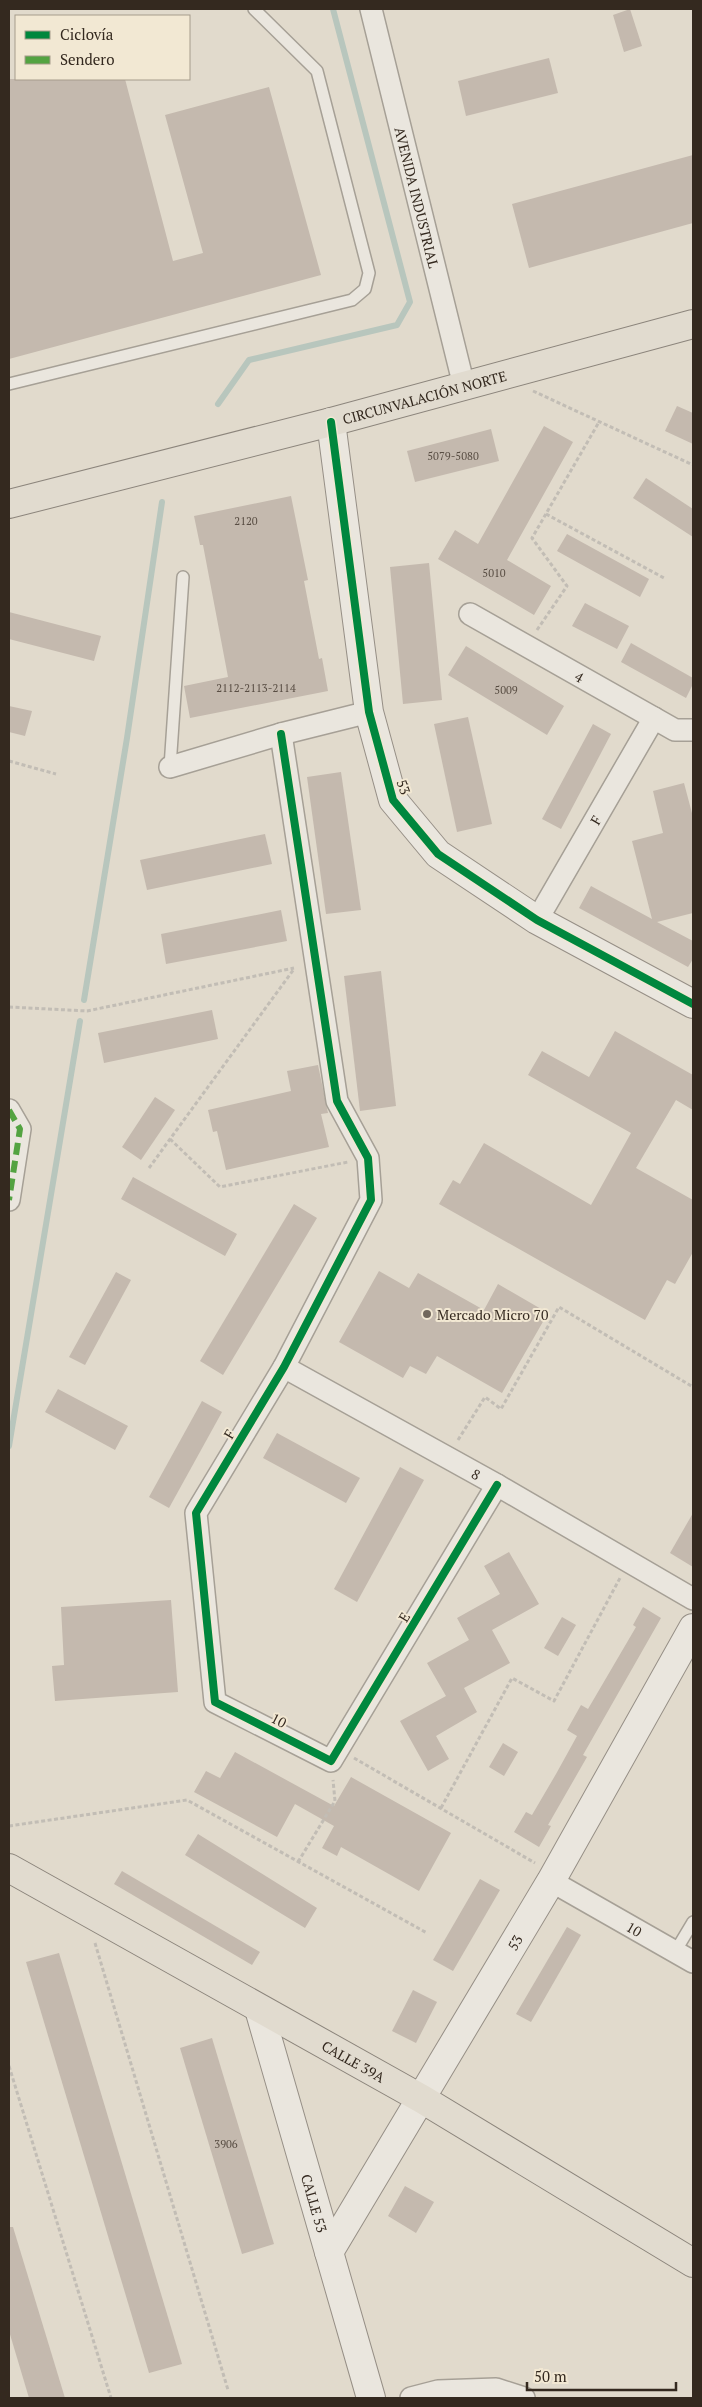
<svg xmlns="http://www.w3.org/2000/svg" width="702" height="2407" font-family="'PT Serif',serif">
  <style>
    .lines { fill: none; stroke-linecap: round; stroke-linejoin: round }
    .stream { stroke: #b8c6bd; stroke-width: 6 }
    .building { fill: #c4b9ae }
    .lane-casing { stroke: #a6a096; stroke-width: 14 }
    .street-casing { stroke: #a6a096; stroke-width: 24 }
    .secondary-casing { stroke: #968f86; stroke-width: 30 }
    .primary-casing { stroke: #8c857c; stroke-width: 30 }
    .path { stroke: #c2bdb5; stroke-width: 3; stroke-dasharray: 4 2.5; stroke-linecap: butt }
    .lane { stroke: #eae6de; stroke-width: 11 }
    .street { stroke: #eae6de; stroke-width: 21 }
    .secondary { stroke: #eae6de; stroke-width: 28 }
    .primary { stroke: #e1dbcf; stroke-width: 28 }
    .quiet { stroke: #53a341; stroke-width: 6; stroke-dasharray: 12 6; stroke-linecap: butt }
    .cycleway-casing { stroke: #f2e8d3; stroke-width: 11 }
    .cycleway { stroke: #00873e; stroke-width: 8 }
    .poi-dot { fill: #71675c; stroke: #f2e8d3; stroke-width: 2 }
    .labels { text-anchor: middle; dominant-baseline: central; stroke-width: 4; stroke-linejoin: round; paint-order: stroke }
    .number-label { font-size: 11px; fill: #584d43 }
    .street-label { font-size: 14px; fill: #34291f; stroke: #f2e8d3 }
    .poi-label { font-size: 14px; fill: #34291f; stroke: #f2e8d3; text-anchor: start }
  </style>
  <rect width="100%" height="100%" fill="#e1dacc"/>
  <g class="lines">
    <g class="stream">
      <polyline points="218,404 249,360 397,325 410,302 333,9"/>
      <polyline points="84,1000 127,738 162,502"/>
      <polyline points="9,1446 80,1021"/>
    </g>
  </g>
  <g class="building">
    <polygon points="630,9 642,46 624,52 613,15"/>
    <polygon points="549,58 558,93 466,116 458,81"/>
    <polygon points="9,79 125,79 173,261 203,253 165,115 269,87 321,275 9,359"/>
    <polygon points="693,155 693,223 529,268 512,204"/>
    <polygon points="677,406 693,413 693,444 665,431"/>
    <polygon points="544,426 573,442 507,560 551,586 534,615 438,559 455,530 478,544"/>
    <polygon points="491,429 499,461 415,482 407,451"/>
    <polygon points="646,478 693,509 693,537 633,498"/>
    <polygon points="291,496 308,580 304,581 319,659 322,658 328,691 190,718 184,686 228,677 203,545 200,545 194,516"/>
    <polygon points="567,534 649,579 640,597 557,551"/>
    <polygon points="429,563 442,700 403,704 390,567"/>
    <polygon points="585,603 629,626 617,649 572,626"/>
    <polygon points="9,612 101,636 94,661 9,639"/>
    <polygon points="631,643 693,678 693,684 686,698 621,662"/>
    <polygon points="466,646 564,706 547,735 448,675"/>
    <polygon points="9,706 32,711 25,736 9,732"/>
    <polygon points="468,717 492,824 457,832 434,724"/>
    <polygon points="593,724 611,734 561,829 542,819"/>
    <polygon points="341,772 361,910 326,914 307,777"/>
    <polygon points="684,783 693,817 693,913 657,922 693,941 693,959 688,967 579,908 591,886 652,919 632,841 663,833 653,791"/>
    <polygon points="265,834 272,864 147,890 140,860"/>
    <polygon points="281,910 287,941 166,964 161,934"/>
    <polygon points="381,971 396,1106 360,1111 344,976"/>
    <polygon points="212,1010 218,1039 104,1063 98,1033"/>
    <polygon points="615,1031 693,1075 693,1110 676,1100 636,1168 693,1200 693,1252 675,1284 667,1280 645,1320 439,1204 453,1180 460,1184 484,1143 591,1205 631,1133 528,1075 542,1051 589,1077"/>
    <polygon points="318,1065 328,1113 321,1114 329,1147 226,1170 217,1131 213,1132 208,1110 291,1091 287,1071"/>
    <polygon points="155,1097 175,1110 141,1160 122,1147"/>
    <polygon points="133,1177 237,1234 225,1256 121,1199"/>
    <polygon points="294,1204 317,1218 223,1375 200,1361"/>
    <polygon points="379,1271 409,1288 418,1273 484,1310 498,1284 548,1313 502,1393 437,1356 426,1374 410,1366 403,1378 339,1342"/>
    <polygon points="116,1272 131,1280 85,1365 69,1357"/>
    <polygon points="58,1389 128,1426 115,1450 45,1412"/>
    <polygon points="202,1401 222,1412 169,1508 149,1497"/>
    <polygon points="277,1433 360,1478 346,1503 263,1458"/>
    <polygon points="400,1467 424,1480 357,1602 334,1589"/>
    <polygon points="693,1513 693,1567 670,1553"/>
    <polygon points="509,1552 539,1604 492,1630 510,1663 464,1688 477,1712 436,1736 449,1759 428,1771 400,1721 446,1696 427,1663 469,1640 457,1618 500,1594 484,1566"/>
    <polygon points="171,1600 178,1692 55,1701 52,1666 64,1665 61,1607"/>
    <polygon points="643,1607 661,1618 583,1755 587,1757 548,1825 551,1826 539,1847 514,1832 526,1812 532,1815 556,1774 577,1736 567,1730 581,1705 588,1709 636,1627 633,1625"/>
    <polygon points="562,1617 576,1625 558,1656 544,1648"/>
    <polygon points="503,1743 518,1752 504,1776 489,1767"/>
    <polygon points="235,1752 334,1806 351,1777 451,1833 419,1891 341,1847 337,1856 322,1848 334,1826 295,1804 277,1837 194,1792 206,1771 220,1778"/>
    <polygon points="198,1834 317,1908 305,1928 185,1855"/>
    <polygon points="122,1871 260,1952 252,1965 114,1884"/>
    <polygon points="480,1879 500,1890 453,1971 433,1960"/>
    <polygon points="567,1927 581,1935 531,2022 516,2014"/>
    <polygon points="59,1953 182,2364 149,2373 26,1962"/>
    <polygon points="413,1990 437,2002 416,2043 392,2031"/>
    <polygon points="212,2038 274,2244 242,2254 180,2048"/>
    <polygon points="405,2186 434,2202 416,2233 388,2216"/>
    <polygon points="9,2227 13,2227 65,2398 29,2398 9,2331"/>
  </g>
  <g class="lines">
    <defs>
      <g id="lane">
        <polyline points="9,384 352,300 365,289 369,273 317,71 254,9"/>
        <polyline points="170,767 183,577"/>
        <polyline points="675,1952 693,1922"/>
      </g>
      <g id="street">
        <path id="s1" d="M371,9L464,386"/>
        <path id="s2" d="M470,614L675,730H693"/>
        <polyline points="281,734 337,1101 368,1158 371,1200 284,1367 196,1513 215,1702 331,1761 497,1485"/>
        <polyline points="170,767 281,734 369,712"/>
        <path id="s3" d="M537,920L654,718"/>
        <polyline points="9,1110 20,1129 9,1200"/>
        <path id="s4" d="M284,1367L497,1485L693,1599"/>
        <path id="s5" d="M551,1881L693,1962"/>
        <polyline points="411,2398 438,2391 496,2389 524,2398"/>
      </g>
      <g id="secondary">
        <polyline points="331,422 369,712 393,800 438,854 537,920 693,1004"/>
        <path id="s6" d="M259,2009L371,2398"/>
        <path id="s7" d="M329,2252L551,1881L693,1628"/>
      </g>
      <g id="primary">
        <path id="s8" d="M9,504L331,422L693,324"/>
        <path id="s9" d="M9,1868L422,2099L693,2263"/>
      </g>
    </defs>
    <use href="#lane" class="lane-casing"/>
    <use href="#street" class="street-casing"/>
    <use href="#secondary" class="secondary-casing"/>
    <use href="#primary" class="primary-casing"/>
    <g class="path">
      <polyline points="533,391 693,465"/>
      <polyline points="546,514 664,578"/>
      <polyline points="537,630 567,586 532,538 599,422"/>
      <polyline points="9,761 56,774"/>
      <polyline points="9,1007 87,1011 294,968"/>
      <polyline points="170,1139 220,1187 348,1162"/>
      <polyline points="149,1168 294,969"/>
      <polyline points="458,1440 485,1397 501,1409 559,1307 693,1387"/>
      <polyline points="354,1758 535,1863"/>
      <polyline points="441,1808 512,1678 554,1701 620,1578"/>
      <polyline points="9,1826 187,1800 427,1933"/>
      <polyline points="298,1862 335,1801 333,1780"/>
      <polyline points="95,1943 228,2390"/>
      <polyline points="9,2066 111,2398"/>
    </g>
    <use href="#lane" class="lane"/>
    <use href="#street" class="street"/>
    <use href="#secondary" class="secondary"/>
    <use href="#primary" class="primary"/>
    <polyline class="quiet" points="9,1110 20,1129 9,1200"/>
    <defs>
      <g id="cycleway">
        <polyline points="331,422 369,712 393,800 438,854 537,920 693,1004"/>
        <polyline points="281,734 337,1101 368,1158 371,1200 284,1367 196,1513 215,1702 331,1761 497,1485"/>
      </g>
    </defs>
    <use href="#cycleway" class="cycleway-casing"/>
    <use href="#cycleway" class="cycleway"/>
  </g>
  <circle class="poi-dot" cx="427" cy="1314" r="5"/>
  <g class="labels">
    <g class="number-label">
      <text x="453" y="456">5079-5080</text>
      <text x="246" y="521">2120</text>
      <text x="494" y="573">5010</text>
      <text x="256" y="688">2112-2113-2114</text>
      <text x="506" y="690">5009</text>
      <text x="226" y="2144">3906</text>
    </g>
    <g class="street-label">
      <text stroke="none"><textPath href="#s1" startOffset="194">AVENIDA INDUSTRIAL</textPath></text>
      <text stroke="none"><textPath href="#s8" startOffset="429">CIRCUNVALACIÓN NORTE</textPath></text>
      <text stroke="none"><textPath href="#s2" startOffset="126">4</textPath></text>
      <text transform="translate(404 787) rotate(70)">53</text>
      <text stroke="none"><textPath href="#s3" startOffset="116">F</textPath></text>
      <text transform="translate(229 1434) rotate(-59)">F</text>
      <text stroke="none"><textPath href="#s4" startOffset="220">8</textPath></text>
      <text transform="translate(404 1617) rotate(-59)">E</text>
      <text transform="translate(279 1720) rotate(27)">10</text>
      <text stroke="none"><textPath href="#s5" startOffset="96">10</textPath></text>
      <text stroke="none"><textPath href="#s7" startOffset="361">53</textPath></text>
      <text stroke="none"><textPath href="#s9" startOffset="395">CALLE 39A</textPath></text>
      <text stroke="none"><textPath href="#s6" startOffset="202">CALLE 53</textPath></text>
    </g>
    <g class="poi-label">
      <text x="437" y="1314">Mercado Micro 70</text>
    </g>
  </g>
  <rect width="702" height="2407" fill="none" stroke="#34291f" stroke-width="20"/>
  <rect x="15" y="15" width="175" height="65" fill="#f2e8d3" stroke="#a69c8b"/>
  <rect x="25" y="31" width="25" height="8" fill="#00873e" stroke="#a69c8b"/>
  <text x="60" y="40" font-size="15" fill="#34291f">Ciclovía</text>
  <rect x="25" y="56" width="25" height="8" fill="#53a341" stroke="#a69c8b"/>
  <text x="60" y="65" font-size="15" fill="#34291f">Sendero</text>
  <path d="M527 2382v8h149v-8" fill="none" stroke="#34291f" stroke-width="2.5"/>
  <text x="534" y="2382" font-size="15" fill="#34291f" stroke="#f2e8d3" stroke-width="4" paint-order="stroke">50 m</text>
</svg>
